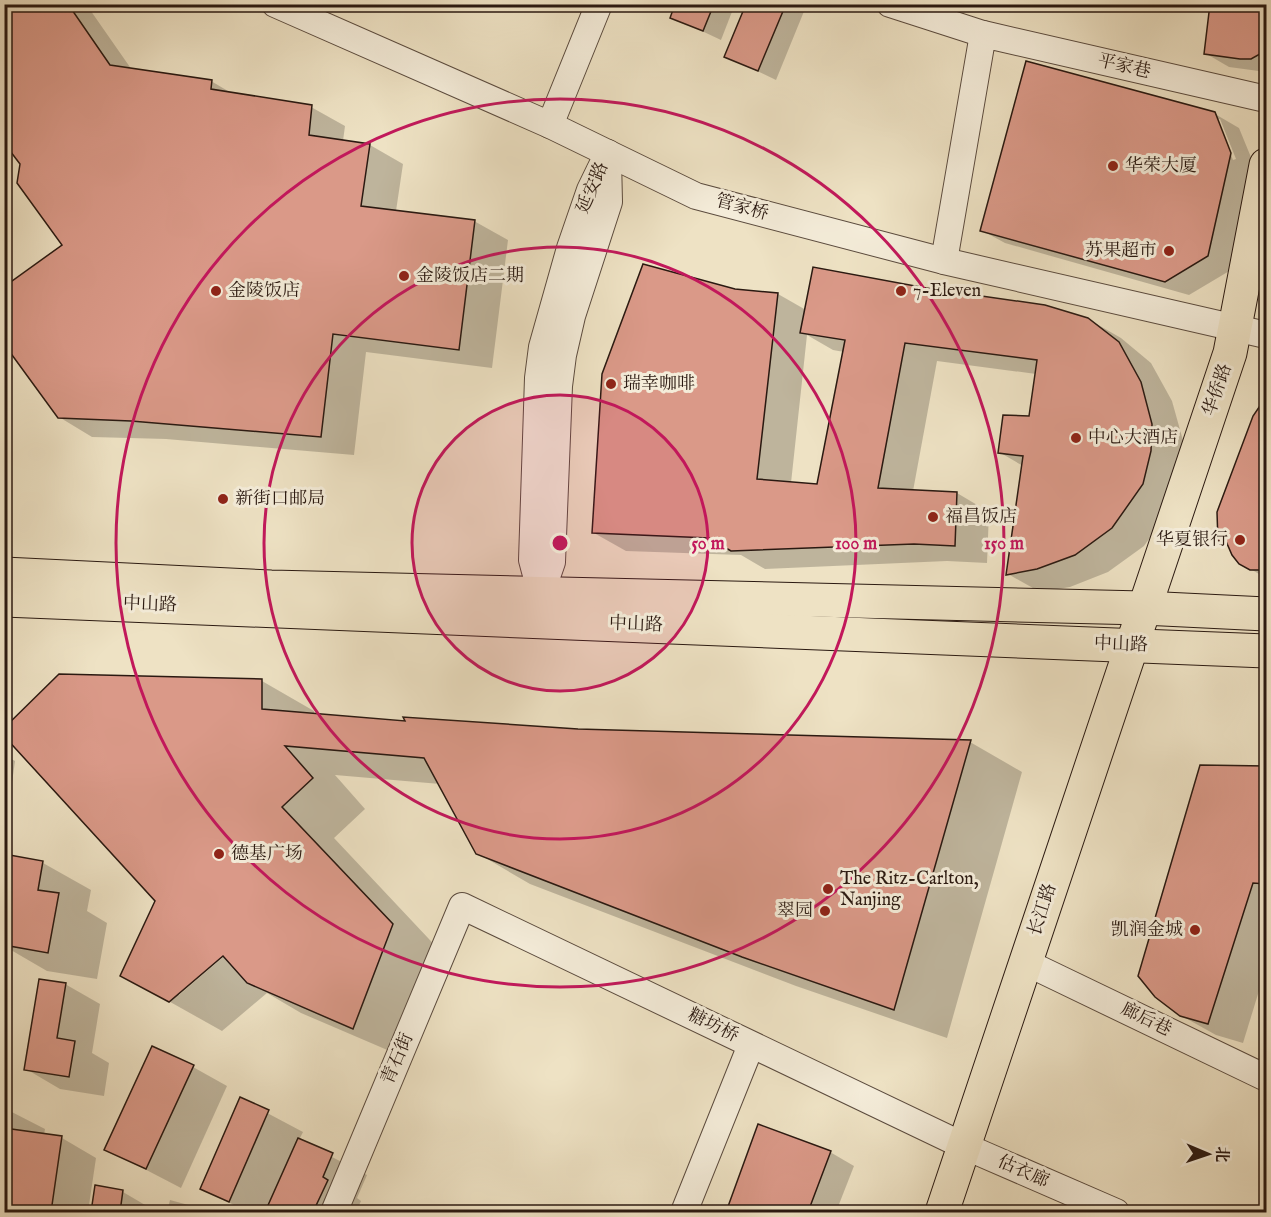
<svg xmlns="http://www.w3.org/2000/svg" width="1271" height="1217" font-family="'IM FELL English','Noto Serif SC',serif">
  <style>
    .shadow { fill: #0003; fill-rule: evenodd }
    .building { fill: #da9988; stroke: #2a1911; stroke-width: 1.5 }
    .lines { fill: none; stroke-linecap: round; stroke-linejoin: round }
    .minor-casing { stroke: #5b4b3e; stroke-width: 28 }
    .major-casing { stroke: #2a1911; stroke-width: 35 }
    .minor { stroke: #f4ecd9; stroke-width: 26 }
    .major { stroke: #eee2c4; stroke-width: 33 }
    .ring { fill: none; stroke: #c2185b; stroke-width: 3 }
    .poi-dot { fill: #8f2418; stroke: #f4ecd9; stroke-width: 2 }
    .labels { text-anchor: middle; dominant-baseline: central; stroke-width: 6; stroke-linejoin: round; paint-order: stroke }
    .street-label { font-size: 18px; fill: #2a1911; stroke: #f4ecd9 }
    .poi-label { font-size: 18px; fill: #2a1911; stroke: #f4ecd9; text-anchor: start }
    .centre { fill: #c2185b; stroke: #f4ecd9; stroke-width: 3 }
    .ring-label { font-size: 18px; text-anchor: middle; font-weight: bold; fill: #c2185b; stroke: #f4ecd9; stroke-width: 6; stroke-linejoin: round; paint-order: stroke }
  </style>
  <rect width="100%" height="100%" fill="#eee2c4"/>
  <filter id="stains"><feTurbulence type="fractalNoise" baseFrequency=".00333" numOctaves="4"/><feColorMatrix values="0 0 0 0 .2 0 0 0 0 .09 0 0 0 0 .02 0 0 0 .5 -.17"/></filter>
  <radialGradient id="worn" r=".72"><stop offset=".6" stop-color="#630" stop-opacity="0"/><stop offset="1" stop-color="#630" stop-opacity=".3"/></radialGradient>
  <g class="shadow">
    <polygon points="4,4 86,4 132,70 211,81 233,94 311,107 345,126 343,141 370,145 403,164 396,211 474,221 508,240 492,368 366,352 354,455 166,439 92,437 59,417 64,246 22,163"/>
    <polygon points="640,4 659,4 657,11"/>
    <polygon points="677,4 735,4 721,40 672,17"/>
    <polygon points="747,4 807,4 776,80 726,56"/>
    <polygon points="933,4 955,4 954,10"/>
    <polygon points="1212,4 1266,4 1266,72 1229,67 1205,53"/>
    <path d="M1215,114L1239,128L1255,167L1231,270L1189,295L1005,243L981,230ZM1217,119H1220L1236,159L1233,160Z"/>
    <path d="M734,290L778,294L806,310L1088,319L1121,338L1151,363L1172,401L1184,444L1175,503L1144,546L1108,572L1070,587L1040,592L1008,574L1023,466L999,452L1030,418L1036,374L937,361L913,491L957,493L989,512L987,563L947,561L765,569L741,555L626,551L594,533ZM807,335L833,350L844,352L819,485L791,483Z"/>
    <polygon points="1266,406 1266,578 1240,563 1230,547 1219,541 1259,409"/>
    <path d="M59,676L262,681L314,711V715L408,723L578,731L970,742L1022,772L947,1038L796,986L530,884L477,853L440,784L335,775L365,809L334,838L444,955L406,1058L301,1013L267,993L222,1031L122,975L157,901ZM227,950L229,952L179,995V991Z"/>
    <polygon points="4,755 15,761 4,841"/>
    <polygon points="1201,766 1266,768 1266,968 1243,1043 1216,1035 1180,1015"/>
    <polygon points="4,856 43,863 91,890 87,911 107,923 97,979 47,971 4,946"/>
    <polygon points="65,984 100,1004 92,1053 109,1063 104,1096 60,1089 26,1069"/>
    <polygon points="193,1067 227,1086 181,1188 106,1149"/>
    <polygon points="241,1099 303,1132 299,1140 367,1175 357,1198 361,1201 356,1212 247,1212 202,1188"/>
    <polygon points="4,1108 45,1129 44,1135 62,1138 96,1158 88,1212 4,1212"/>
    <polygon points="759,1126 830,1152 854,1166 836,1212 727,1212"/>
    <polygon points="96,1187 123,1192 157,1212 92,1212"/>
    <polygon points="170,1200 203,1209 209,1212 167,1212"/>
    <polygon points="368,1205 385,1212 365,1212"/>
  </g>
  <g class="building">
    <polygon points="4,4 68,4 110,65 212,80 211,89 312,105 309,135 370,144 361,206 475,220 459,350 333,334 321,437 131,421 58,418 4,344 8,284 62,245 17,183 20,164 4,143"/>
    <polygon points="675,4 714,4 703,31 670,18"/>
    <polygon points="746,4 786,4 758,71 724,57"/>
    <polygon points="1210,4 1266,4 1265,44 1260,54 1251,59 1240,59 1204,54"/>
    <polygon points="1026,61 1215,112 1231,153 1208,256 1165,282 980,231"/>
    <polygon points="643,264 735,289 778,293 757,479 817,484 845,340 800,333 813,267 926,288 1045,305 1088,318 1119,342 1141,382 1152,424 1151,451 1143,484 1112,528 1075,555 1037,569 1006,575 1023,456 998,453 1003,415 1029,416 1037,360 905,343 878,488 957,492 955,546 914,544 731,551 709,538 592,533 602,374"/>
    <polygon points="1266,397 1266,570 1250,570 1239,564 1232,555 1225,539 1218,542 1217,512 1253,416"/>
    <polygon points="59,674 262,679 262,709 405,721 403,717 578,729 971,740 894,1010 742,957 476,854 424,758 285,746 313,778 282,807 393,924 353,1029 247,983 223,956 169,1002 120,976 155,901 4,736 4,728"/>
    <polygon points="1200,765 1266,766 1266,884 1253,883 1208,1024 1180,1016 1155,997 1138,976"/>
    <polygon points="4,854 43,861 38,890 59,893 48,953 4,945"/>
    <polygon points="39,979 66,983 57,1038 75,1041 69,1077 24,1070"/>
    <polygon points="152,1046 194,1065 146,1169 104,1150"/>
    <polygon points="240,1097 269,1110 229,1202 200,1189"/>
    <polygon points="758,1124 831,1151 808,1212 726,1212"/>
    <polygon points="4,1128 62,1136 51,1212 4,1212"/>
    <polygon points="298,1138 333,1153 323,1177 328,1180 313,1212 265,1212"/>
    <polygon points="95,1185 123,1190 120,1212 91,1212"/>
  </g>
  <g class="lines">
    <defs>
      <g id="minor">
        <polyline points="275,4 550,125 696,196 944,261 1266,335"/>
        <polyline points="890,4 983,34"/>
        <polyline points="550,125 599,4"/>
        <polyline points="944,261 983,34 1266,99"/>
        <polyline points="541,594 532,560 538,378 542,347 570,248 590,190 608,153"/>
        <polyline points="541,594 552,562 559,386 563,355 572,316 609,202 608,159"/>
        <polyline points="1025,962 1266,1078"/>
        <polyline points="334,1212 462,906 964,1146 1116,1212"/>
        <polyline points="684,1212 751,1045"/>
      </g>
      <g id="major">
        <polyline points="4,574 271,587 1143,608 1266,614"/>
        <polyline points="4,600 1266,651"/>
        <polyline points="942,1212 1230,353 1266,165"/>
      </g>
    </defs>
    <use href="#minor" class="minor-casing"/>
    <use href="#major" class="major-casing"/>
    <use href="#minor" class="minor"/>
    <use href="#major" class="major"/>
  </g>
  <circle cx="560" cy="543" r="148" fill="#c2185b" fill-opacity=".12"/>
  <g class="ring">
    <circle cx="560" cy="543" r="148"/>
    <circle cx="560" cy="543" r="296"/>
    <circle cx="560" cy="543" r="444"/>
  </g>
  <g class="poi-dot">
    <circle cx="1113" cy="166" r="6"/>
    <circle cx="1169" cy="251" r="6"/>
    <circle cx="404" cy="276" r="6"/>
    <circle cx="216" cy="291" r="6"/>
    <circle cx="901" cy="291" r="6"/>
    <circle cx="611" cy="384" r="6"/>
    <circle cx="1076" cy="438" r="6"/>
    <circle cx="223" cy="499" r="6"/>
    <circle cx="933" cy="517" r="6"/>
    <circle cx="1240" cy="540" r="6"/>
    <circle cx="219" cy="854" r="6"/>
    <circle cx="828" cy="889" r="6"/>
    <circle cx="825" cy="911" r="6"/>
    <circle cx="1195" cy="930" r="6"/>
  </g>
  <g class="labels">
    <g class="street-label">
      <text transform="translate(1124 67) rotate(13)">平家巷</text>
      <text transform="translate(593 188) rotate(-67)">延安路</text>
      <text transform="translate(742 208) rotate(15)">管家桥</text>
      <text transform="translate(1218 390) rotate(-71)">华侨路</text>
      <text transform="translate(150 605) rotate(2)">中山路</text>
      <text transform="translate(636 625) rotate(2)">中山路</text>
      <text transform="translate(1121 645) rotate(2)">中山路</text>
      <text transform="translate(1043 910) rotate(-72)">长江路</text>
      <text transform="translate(1146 1020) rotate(26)">廊后巷</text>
      <text transform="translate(713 1026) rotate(26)">糖坊桥</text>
      <text transform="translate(398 1059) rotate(-67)">青石街</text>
      <text transform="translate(1023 1172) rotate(24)">估衣廊</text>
    </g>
    <g class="poi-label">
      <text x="1125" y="166">华荣大厦</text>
      <text x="1157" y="251" text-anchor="end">苏果超市</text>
      <text x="416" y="276">金陵饭店二期</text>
      <text x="228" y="291">金陵饭店</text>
      <text x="913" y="291">7-Eleven</text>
      <text x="623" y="384">瑞幸咖啡</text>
      <text x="1088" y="438">中心大酒店</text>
      <text x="235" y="499">新街口邮局</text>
      <text x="945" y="517">福昌饭店</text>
      <text x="1228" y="540" text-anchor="end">华夏银行</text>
      <text x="231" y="854">德基广场</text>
      <text x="840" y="879">The Ritz-Carlton,<tspan x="840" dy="21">Nanjing</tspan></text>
      <text x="813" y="911" text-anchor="end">翠园</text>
      <text x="1183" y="930" text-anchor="end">凯润金城</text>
    </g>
  </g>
  <circle cx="560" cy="543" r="9" class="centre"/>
  <g class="ring-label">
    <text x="708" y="549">50 m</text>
    <text x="856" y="549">100 m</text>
    <text x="1004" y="549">150 m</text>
  </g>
  <rect width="1271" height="1217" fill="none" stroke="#eee2c4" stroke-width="24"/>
  <rect x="6" y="6" width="1259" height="1205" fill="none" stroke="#2a1911" stroke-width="3"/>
  <rect x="12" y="12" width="1247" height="1193" fill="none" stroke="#2a1911" stroke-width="1.5"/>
  <g transform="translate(1208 1154) rotate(92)" stroke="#f4ecd9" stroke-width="4.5" paint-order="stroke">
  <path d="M0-4.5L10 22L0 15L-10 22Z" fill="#2a1911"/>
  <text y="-9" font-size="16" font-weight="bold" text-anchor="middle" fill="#2a1911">北</text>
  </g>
  <rect width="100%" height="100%" filter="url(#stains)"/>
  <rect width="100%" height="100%" fill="url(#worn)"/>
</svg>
